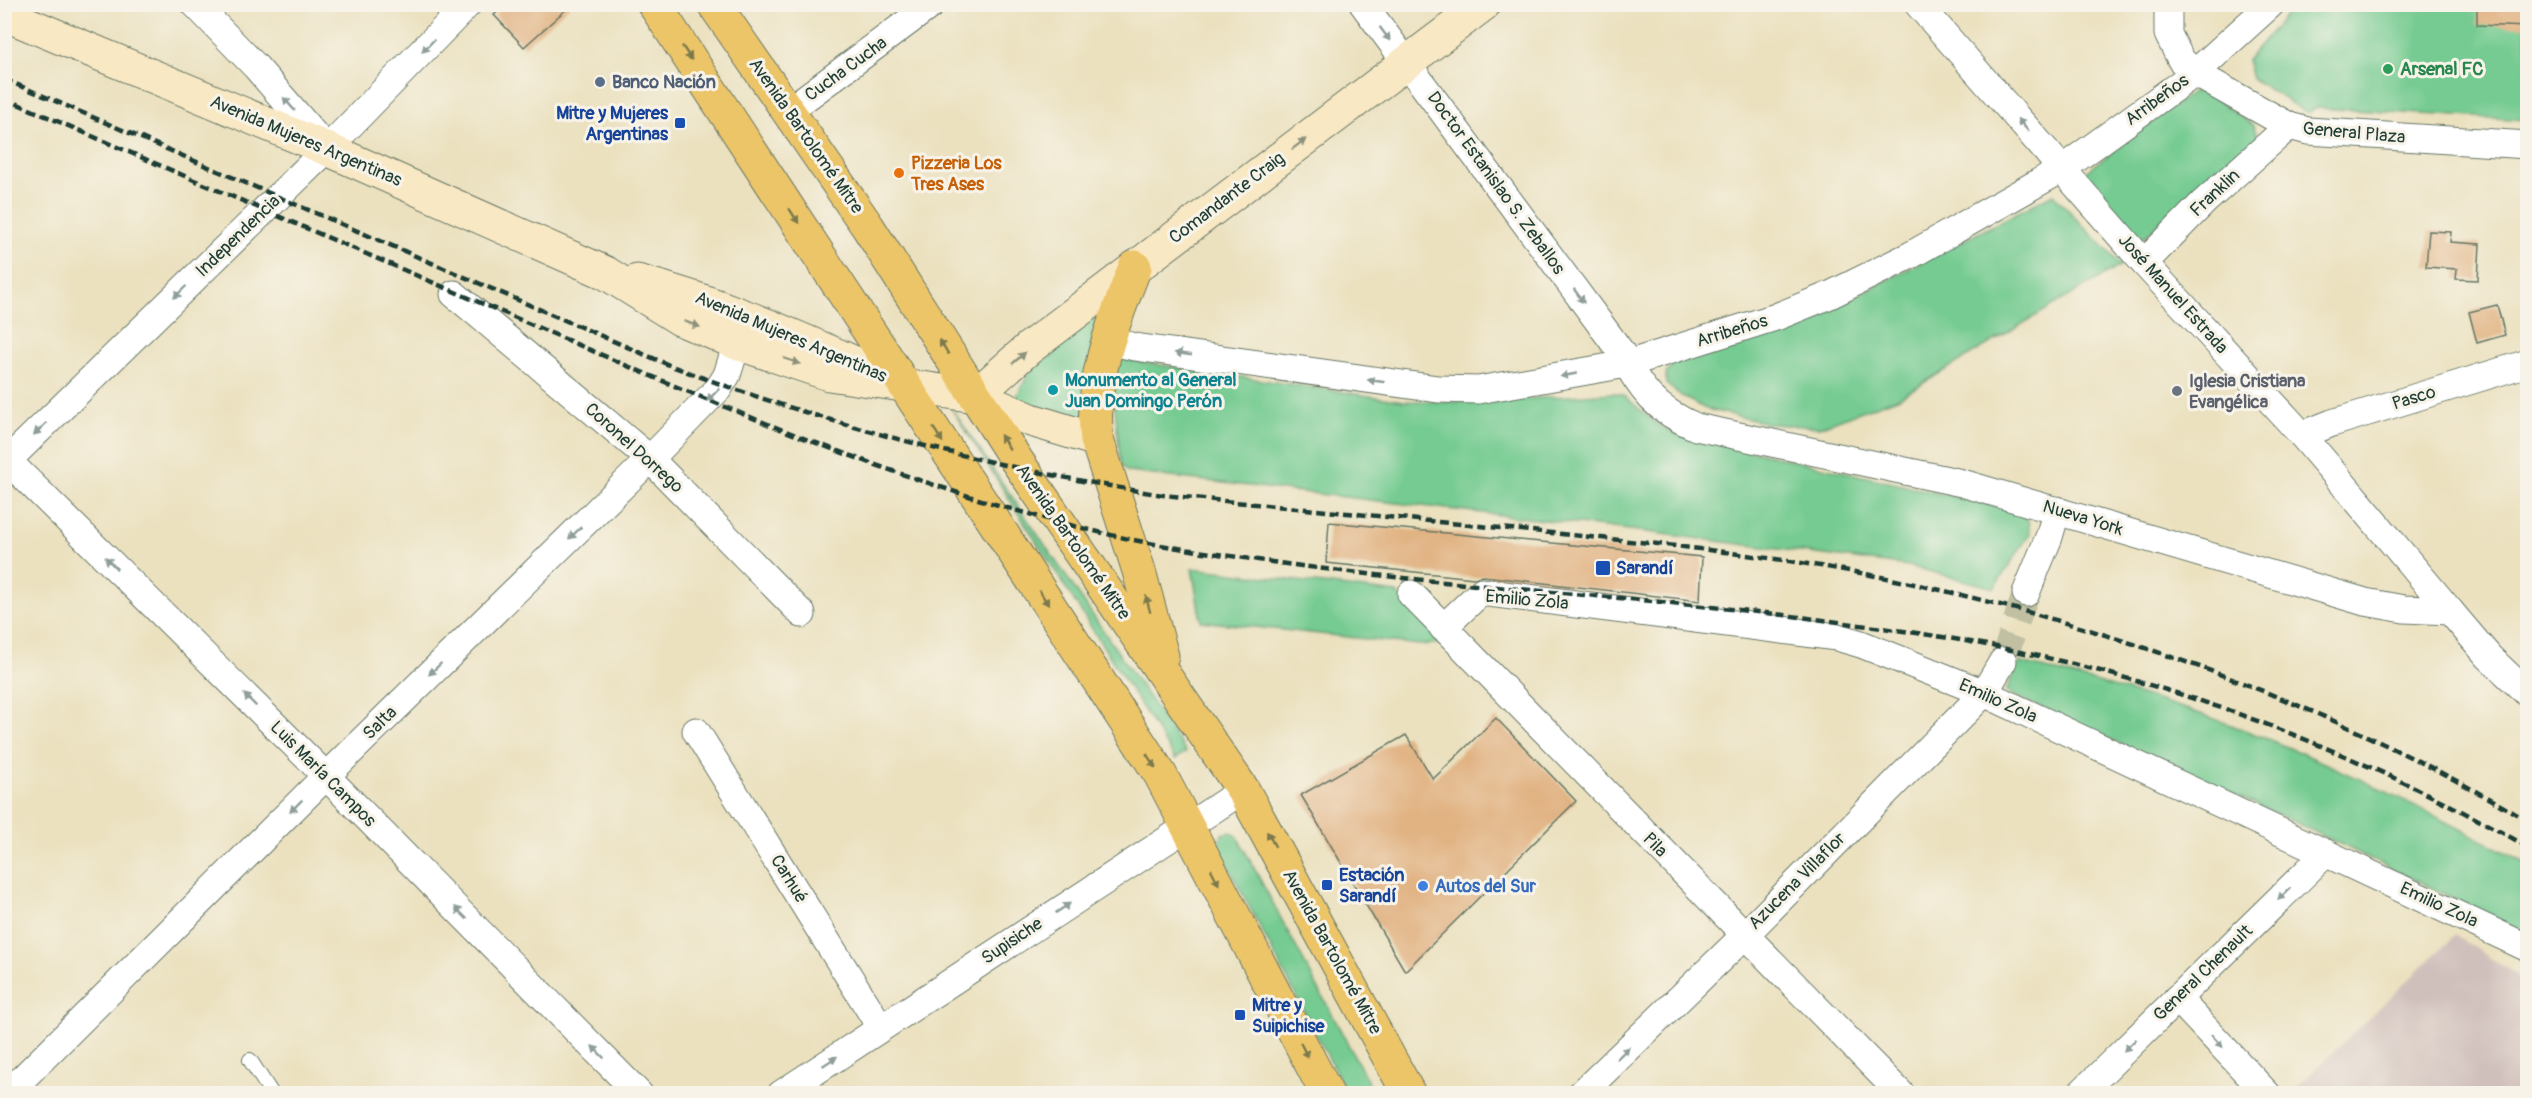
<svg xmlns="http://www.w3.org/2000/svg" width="2532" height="1098" font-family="Pangolin,sans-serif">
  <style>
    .industrial { fill: #d0c0bb }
    .green { fill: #74cb91; stroke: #4a8462; stroke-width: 1.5 }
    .building { fill: #e1b282 }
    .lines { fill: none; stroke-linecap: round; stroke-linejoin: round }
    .street-tunnel { stroke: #c2c0a3; stroke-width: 27; stroke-dasharray: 27 14; stroke-linecap: butt }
    .lane-casing { stroke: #667665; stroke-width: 16 }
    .street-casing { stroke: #667665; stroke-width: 29 }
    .secondary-casing { stroke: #667665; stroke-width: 35 }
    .primary-casing { stroke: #667665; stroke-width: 35 }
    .lane { stroke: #fff; stroke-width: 14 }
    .street { stroke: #fff; stroke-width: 27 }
    .secondary { stroke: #f8e8c3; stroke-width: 33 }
    .primary { stroke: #edc569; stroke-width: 33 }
    .rail { stroke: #1f3d34; stroke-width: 4.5; stroke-dasharray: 9 4.5; stroke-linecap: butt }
    .oneway { fill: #8f9e9a }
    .oneway2 { fill: #7c7a4c }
    .oneway3 { fill: #8c927c }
    .leisure-dot { fill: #2e9e5b; stroke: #f7f3e8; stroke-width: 2 }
    .service-dot { fill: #5c6f8a; stroke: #f7f3e8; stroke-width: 2 }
    .transit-dot { fill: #1a4fb4; stroke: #f7f3e8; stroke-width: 2 }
    .food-dot { fill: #e8710a; stroke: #f7f3e8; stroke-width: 2 }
    .culture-dot { fill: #0f9aa8; stroke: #f7f3e8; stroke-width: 2 }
    .worship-dot { fill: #6b7280; stroke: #f7f3e8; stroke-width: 2 }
    .shop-dot { fill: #3f7fe0; stroke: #f7f3e8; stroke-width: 2 }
    .labels { text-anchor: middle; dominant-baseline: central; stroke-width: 6; stroke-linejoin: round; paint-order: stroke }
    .street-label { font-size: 18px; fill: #1f3d34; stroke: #f7f3e8 }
    .leisure-label { font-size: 18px; font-weight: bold; fill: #27864d; stroke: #f7f3e8; text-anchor: start }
    .service-label { font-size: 18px; font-weight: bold; fill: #4e5e75; stroke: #f7f3e8; text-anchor: start }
    .transit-label { font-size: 18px; font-weight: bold; fill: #164399; stroke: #f7f3e8; text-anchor: start }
    .food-label { font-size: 18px; font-weight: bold; fill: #c56008; stroke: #f7f3e8; text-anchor: start }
    .culture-label { font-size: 18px; font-weight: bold; fill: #0d838f; stroke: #f7f3e8; text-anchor: start }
    .worship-label { font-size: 18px; font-weight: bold; fill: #5b616d; stroke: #f7f3e8; text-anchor: start }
    .shop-label { font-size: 18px; font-weight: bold; fill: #366cbe; stroke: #f7f3e8; text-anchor: start }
  </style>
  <rect width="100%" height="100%" fill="#f7f3e8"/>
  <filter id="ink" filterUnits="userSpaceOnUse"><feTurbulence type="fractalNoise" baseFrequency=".0167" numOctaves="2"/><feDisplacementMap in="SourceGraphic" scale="12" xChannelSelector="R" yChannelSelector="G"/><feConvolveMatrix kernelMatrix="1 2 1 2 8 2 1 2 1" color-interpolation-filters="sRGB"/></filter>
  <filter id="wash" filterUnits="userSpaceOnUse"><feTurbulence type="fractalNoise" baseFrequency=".008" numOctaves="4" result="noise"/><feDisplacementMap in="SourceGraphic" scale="24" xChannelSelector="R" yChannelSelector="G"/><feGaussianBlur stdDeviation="1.35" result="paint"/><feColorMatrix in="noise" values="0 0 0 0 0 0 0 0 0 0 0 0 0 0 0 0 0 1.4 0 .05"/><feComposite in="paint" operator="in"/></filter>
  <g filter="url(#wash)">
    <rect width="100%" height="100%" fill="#ebe1bf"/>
    <polygon class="industrial" points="2455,935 2527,982 2527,1093 2291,1093"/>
    <g class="green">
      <polygon points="2294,5 2527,5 2527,120 2317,108 2307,113 2252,79 2247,60"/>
      <polygon points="2194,91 2209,94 2253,125 2258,138 2138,242 2080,176"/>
      <polygon points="2053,194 2121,265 1900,397 1819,427 1771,424 1706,409 1683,397 1666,384 1666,373 1676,359 1818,316"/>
      <polygon points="1102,312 1083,419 1015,399 1032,368 1046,350"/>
      <polygon points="1120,359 1404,401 1478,402 1614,393 1623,395 1657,424 1673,433 2017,511 2028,520 2030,534 1994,588 1909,566 1647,532 1128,472 1121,465 1111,371 1116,361"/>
      <polygon points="950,406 1186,752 1175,759"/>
      <polygon points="1192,568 1397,593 1445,643 1420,645 1201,621"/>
      <path d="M2018,662C2089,680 2162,699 2231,725C2334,763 2432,813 2527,864V934L2292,821L2006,692Z"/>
      <polygon points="1231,832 1237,836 1374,1093 1347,1093 1219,849 1219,841 1223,834"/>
    </g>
    <g id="blocks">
      <g class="building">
        <polygon points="506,4 572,4 524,47 494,15"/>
        <polygon points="2477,4 2528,4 2528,27 2477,25"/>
        <polygon points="2429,231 2451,232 2450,242 2480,244 2478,280 2456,279 2457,269 2426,267"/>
        <polygon points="2497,305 2505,335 2477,343 2469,312"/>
        <polygon points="1329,522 1702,557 1700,601 1483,576 1474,578 1326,563"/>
        <polygon points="1496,718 1576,801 1405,971 1301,795 1406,735 1433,779"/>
      </g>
    </g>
  </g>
  <g filter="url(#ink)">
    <use href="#blocks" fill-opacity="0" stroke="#667665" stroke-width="1.5"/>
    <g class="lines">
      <polyline class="street-tunnel" points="2003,661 2026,593"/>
      <defs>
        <polyline id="lane" points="250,1060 272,1094"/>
        <g id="street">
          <polyline points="195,4 256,67 326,148"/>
          <path d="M1363,4L1621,352C1640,390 1656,410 1696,427L1962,483L2365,602L2404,609L2450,611L2489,657L2528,694"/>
          <polyline points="1918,4 2144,263 2302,435 2450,611"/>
          <polyline points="2168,4 2168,34 2181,60 2195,73 2289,126 2308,131 2528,145"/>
          <polyline points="788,111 932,4"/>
          <polyline points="2144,263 2204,202 2289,126"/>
          <polyline points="454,294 650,459 802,614"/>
          <polyline points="1109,341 1135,347 1438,389 1478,390 1627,364 1776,317 1830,295 1911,255 2062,169 2195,73 2271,4"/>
          <polyline points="2302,435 2332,423 2528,363"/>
          <polyline points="4,457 326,776 639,1094"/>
          <polyline points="4,464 327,149 468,4"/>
          <polyline points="2026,593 2049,537 2057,510"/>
          <polyline points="1411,594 1901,1094"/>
          <polyline points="1443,628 1481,592 1837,637 1861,644 1984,693 2528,948"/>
          <polyline points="696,731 881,1028"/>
          <polyline points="2177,998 2267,1094"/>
          <polyline points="7,1094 326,776 650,459 719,388 727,375 737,343"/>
          <polyline points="781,1094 1243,790"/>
          <polyline points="1581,1094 1744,936 1984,693 2003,661"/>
          <polyline points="2080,1094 2326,853"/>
        </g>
        <g id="secondary">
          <polyline points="4,14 327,149 606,273 680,319 737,343 829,374 975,396 1031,420 1097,440"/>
          <path d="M637,281C713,301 783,331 855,363"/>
          <polyline points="975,396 1029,348 1484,4"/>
        </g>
        <g id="primary">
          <polyline points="654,4 1160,774 1327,1094"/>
          <polyline points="714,4 868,227 1017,461 1243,790 1409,1094"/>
          <path d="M1135,267C1114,321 1089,381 1097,440L1139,571L1162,656"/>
        </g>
      </defs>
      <use href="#lane" class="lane-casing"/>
      <use href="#street" class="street-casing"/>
      <use href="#secondary" class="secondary-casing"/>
      <use href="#primary" class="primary-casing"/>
      <use href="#lane" class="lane"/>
      <use href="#street" class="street"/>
      <use href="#secondary" class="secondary"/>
      <use href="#primary" class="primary"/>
      <g class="rail">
        <path d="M4,79L669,365C828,426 994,468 1163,495C1286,507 1408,519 1531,531C1652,543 1773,555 1891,579C2113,626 2332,705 2528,821"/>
        <path d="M4,98C184,176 364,253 544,330C731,411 920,492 1120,537C1159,546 1199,551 1238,557C1427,586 1619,594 1808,618C1874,627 1941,635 2006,649C2189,686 2365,755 2528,847"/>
      </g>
    </g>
    <defs><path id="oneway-solid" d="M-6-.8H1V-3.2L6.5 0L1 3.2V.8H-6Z" transform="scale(1.5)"/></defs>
    <g class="oneway">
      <use href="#oneway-solid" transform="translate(1385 34) rotate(53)"/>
      <use href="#oneway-solid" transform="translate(428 46) rotate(134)"/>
      <use href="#oneway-solid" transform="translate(289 104) rotate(-131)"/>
      <use href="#oneway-solid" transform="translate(2023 125) rotate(-131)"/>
      <use href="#oneway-solid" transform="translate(180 292) rotate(136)"/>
      <use href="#oneway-solid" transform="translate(1579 296) rotate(54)"/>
      <use href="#oneway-solid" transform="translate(1183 354) rotate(-172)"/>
      <use href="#oneway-solid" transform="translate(1569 375) rotate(169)"/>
      <use href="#oneway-solid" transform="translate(1376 381) rotate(-172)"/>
      <use href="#oneway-solid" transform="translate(713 395) rotate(134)"/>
      <use href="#oneway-solid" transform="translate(40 429) rotate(136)"/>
      <use href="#oneway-solid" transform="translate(575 533) rotate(136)"/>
      <use href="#oneway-solid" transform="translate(111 563) rotate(-135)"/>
      <use href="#oneway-solid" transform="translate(435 669) rotate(136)"/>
      <use href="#oneway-solid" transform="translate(250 700) rotate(-135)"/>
      <use href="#oneway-solid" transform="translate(296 806) rotate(135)"/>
      <use href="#oneway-solid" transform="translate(2284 894) rotate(136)"/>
      <use href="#oneway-solid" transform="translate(1063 908) rotate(-34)"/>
      <use href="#oneway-solid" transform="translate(461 913) rotate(-135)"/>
      <use href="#oneway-solid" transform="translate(2217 1041) rotate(47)"/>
      <use href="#oneway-solid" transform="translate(2130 1045) rotate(136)"/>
      <use href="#oneway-solid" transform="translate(598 1052) rotate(-135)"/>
      <use href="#oneway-solid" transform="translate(1623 1053) rotate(-44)"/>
      <use href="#oneway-solid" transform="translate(830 1061) rotate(-33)"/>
    </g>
    <g class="oneway2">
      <use href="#oneway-solid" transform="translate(687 53) rotate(56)"/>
      <use href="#oneway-solid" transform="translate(794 216) rotate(57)"/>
      <use href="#oneway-solid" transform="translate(944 347) rotate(-122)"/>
      <use href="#oneway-solid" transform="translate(938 435) rotate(57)"/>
      <use href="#oneway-solid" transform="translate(1005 442) rotate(-123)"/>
      <use href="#oneway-solid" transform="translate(1044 598) rotate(57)"/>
      <use href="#oneway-solid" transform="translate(1148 604) rotate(-105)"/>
      <use href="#oneway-solid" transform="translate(1151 761) rotate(57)"/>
      <use href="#oneway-solid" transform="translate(1271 839) rotate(-119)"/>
      <use href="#oneway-solid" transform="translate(1215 877) rotate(63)"/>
      <use href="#oneway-solid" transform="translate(1304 1050) rotate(63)"/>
    </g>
    <g class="oneway3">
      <use href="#oneway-solid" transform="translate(1299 144) rotate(-37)"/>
      <use href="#oneway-solid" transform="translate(692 324) rotate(21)"/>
      <use href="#oneway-solid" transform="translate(1019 358) rotate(-41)"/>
      <use href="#oneway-solid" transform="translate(792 361) rotate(19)"/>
    </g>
  </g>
  <circle class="leisure-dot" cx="2388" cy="69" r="6"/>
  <circle class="service-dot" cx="600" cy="82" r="6"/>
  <g class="transit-dot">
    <rect x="674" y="117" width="12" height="12" rx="3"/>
    <rect x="1595" y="560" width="16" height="16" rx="3"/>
    <rect x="1321" y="879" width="12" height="12" rx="3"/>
    <rect x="1234" y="1009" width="12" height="12" rx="3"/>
  </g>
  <circle class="food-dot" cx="899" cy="173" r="6"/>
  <circle class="culture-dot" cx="1053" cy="390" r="6"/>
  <circle class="worship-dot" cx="2177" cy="391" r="6"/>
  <circle class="shop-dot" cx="1423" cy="886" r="6"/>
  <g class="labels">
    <g class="street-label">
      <text transform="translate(846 69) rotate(-36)">Cucha Cucha</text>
      <text transform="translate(2157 100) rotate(-36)">Arribeños</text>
      <text transform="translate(2354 133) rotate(5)">General Plaza</text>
      <text transform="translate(806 136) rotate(55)">Avenida Bartolomé Mitre</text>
      <text transform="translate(306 141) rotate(23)">Avenida Mujeres Argentinas</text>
      <text transform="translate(1496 183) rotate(54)">Doctor Estanislao S. Zeballos</text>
      <text transform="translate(2215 193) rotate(-43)">Franklin</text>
      <text transform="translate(1227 198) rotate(-37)">Comandante Craig</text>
      <text transform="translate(238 236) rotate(-44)">Independencia</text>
      <text transform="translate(2173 294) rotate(48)">José Manuel Estrada</text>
      <text transform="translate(1732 331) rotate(-17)">Arribeños</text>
      <text transform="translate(791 337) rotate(23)">Avenida Mujeres Argentinas</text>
      <text transform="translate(2414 398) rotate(-17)">Pasco</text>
      <text transform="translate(634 448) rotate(42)">Coronel Dorrego</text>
      <text transform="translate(2083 518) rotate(17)">Nueva York</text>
      <text transform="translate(1073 542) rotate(55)">Avenida Bartolomé Mitre</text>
      <text transform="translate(1527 600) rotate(5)">Emilio Zola</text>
      <text transform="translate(1998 701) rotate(24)">Emilio Zola</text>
      <text transform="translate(380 723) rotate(-44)">Salta</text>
      <text transform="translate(323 774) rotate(45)">Luis María Campos</text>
      <text transform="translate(1655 845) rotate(46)">Pila</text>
      <text transform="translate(789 879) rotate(58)">Carhué</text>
      <text transform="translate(1797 881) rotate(-45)">Azucena Villaflor</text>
      <text transform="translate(2439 905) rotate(25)">Emilio Zola</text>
      <text transform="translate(1012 941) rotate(-34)">Supisiche</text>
      <text transform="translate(1332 952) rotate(61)">Avenida Bartolomé Mitre</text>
      <text transform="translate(2203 973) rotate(-44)">General Chenault</text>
    </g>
    <g class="leisure-label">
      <text x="2400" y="69">Arsenal FC</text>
    </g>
    <g class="service-label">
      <text x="612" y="82">Banco Nación</text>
    </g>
    <g class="transit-label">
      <text x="668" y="113" text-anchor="end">Mitre y Mujeres<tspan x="668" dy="21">Argentinas</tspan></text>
      <text x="1616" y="568">Sarandí</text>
      <text x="1339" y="875">Estación<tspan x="1339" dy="21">Sarandí</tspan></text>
      <text x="1252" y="1005">Mitre y<tspan x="1252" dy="21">Suipichise</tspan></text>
    </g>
    <g class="food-label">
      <text x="911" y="163">Pizzeria Los<tspan x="911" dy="21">Tres Ases</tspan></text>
    </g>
    <g class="culture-label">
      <text x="1065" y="380">Monumento al General<tspan x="1065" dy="21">Juan Domingo Perón</tspan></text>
    </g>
    <g class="worship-label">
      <text x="2189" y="381">Iglesia Cristiana<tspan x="2189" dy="21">Evangélica</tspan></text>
    </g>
    <g class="shop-label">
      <text x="1435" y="886">Autos del Sur</text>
    </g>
  </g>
  <rect width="2532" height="1098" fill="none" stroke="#f7f3e8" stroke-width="24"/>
</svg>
